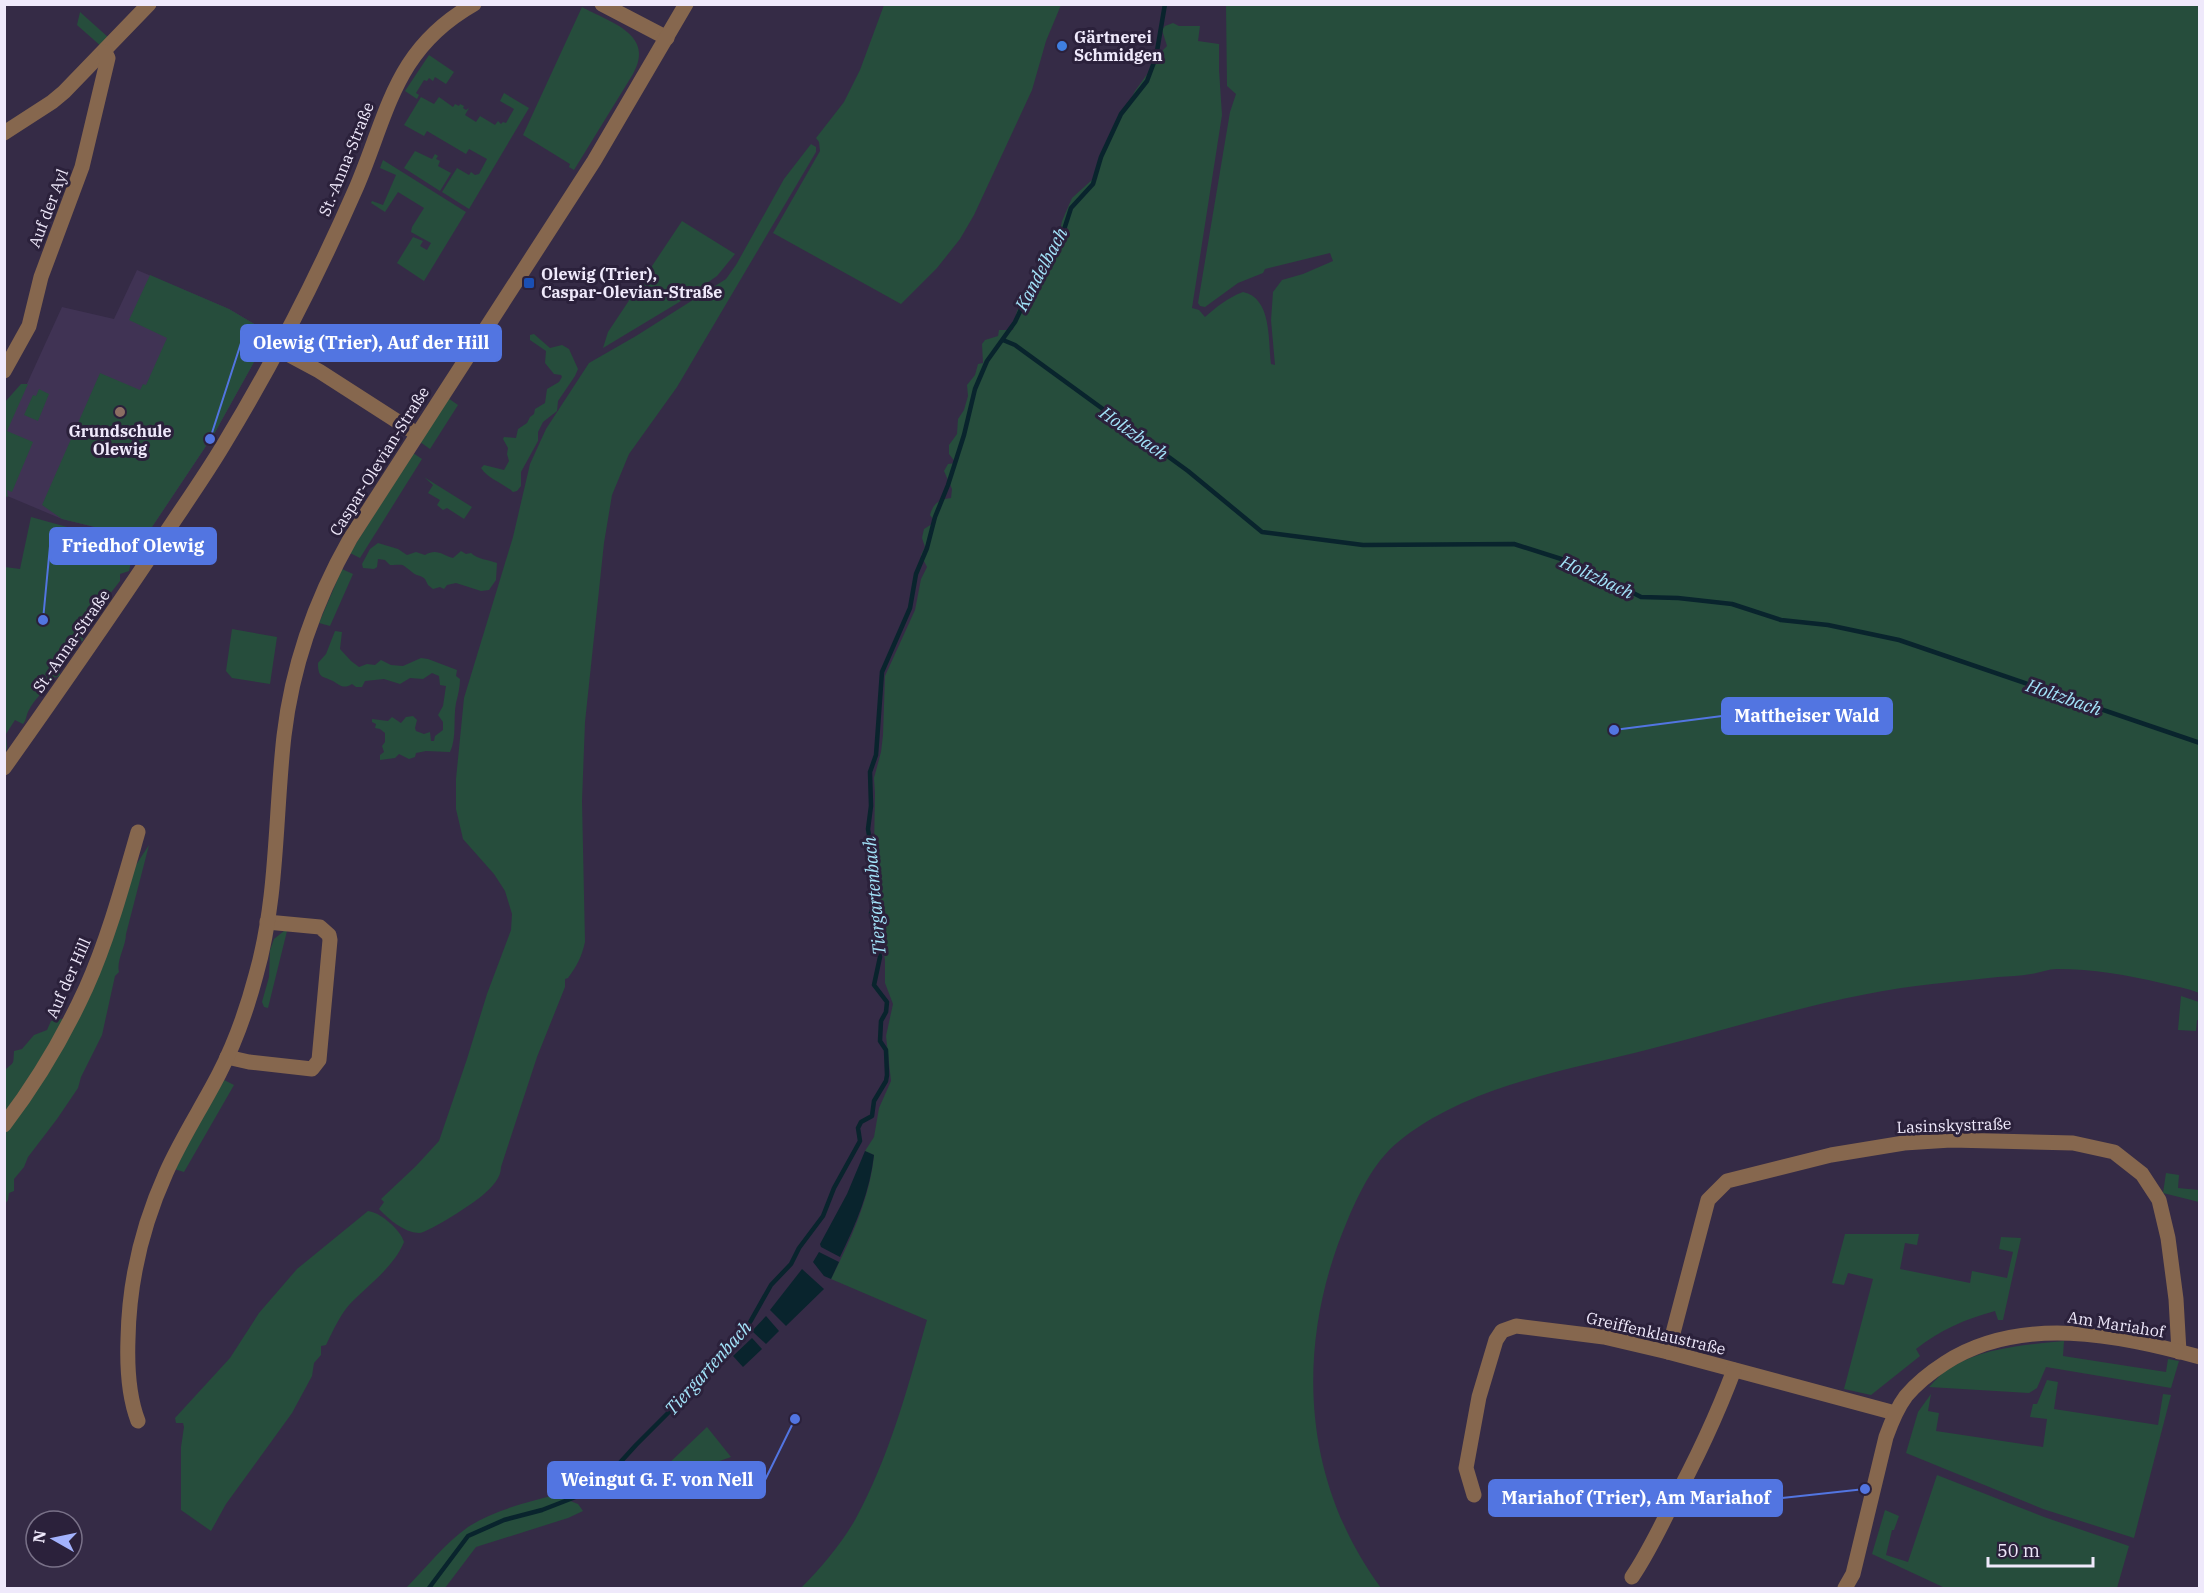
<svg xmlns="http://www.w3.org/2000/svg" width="2204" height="1593" font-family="'IBM Plex Serif',serif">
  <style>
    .built { fill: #403354 }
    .green { fill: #264d3c }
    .water { fill: #09242d }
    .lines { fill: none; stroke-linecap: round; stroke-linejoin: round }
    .stream { stroke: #09242d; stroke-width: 4.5 }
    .minor { stroke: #86674e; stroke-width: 15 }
    .shop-dot { fill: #3f7fe0; stroke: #2b213b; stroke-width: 2 }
    .transit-dot { fill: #1a4fb4; stroke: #2b213b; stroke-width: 2 }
    .education-dot { fill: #8d6e63; stroke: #2b213b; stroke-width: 2 }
    .labels { text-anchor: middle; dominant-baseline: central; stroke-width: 6; stroke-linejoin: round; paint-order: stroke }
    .poi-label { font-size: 16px; font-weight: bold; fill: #efe9fb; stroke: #2b213b; text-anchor: start }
    .street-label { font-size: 16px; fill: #efe9fb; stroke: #2b213b }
    .water-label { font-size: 18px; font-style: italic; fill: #a3e4fa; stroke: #2b213b }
    .leader { fill: none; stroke: #5275e1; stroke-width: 2 }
    .callout-dot { fill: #5275e1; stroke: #2b213b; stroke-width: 2 }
    .callout { fill: #5275e1; stroke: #5275e1; stroke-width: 2 }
    .callout-label { font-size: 18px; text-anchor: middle; font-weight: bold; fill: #fff }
  </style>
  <rect width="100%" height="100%" fill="#352b46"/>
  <polygon class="built" points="137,270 229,309 266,331 268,337 214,434 211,432 204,444 206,446 144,539 62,519 5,495 5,432 62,307 114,319"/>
  <g class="green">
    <polygon points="884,5 1061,5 1046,41 1032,90 974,215 960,239 937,268 901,304 773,233 820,151 819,142 816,138 844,102 860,70"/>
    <path d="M1226,5H2199V993C2187,988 2174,986 2161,983C2127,975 2093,969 2057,969C2048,969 2040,973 2031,974C2020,976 2009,976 1998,977C1955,982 1910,985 1867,994C1794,1008 1722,1031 1650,1049C1565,1071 1474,1084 1403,1138C1376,1158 1361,1189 1348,1219C1295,1342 1300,1478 1381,1588H801C821,1568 841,1544 855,1520C889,1458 908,1387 927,1320L831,1279C850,1241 870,1198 874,1155L865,1151L874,1137L879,1108L891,1081L886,1036L893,1004L885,983V960L876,909L880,885L874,849L875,793L874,778L881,752L883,735L885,676L915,610L921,579L927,567L921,555L925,547L922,538L924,529L935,522L930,515C933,504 939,499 951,498L952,489L944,471L948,464L956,463L949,454V445L957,434L958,419L964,410L968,396L967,385L975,375L978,364L983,363L982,344L985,340L998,336L999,330H1013L1017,311L1027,291L1042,264L1058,241L1062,221L1072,198L1093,179L1099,157L1109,136L1117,125L1119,117L1125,111L1135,91L1148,73L1154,59L1167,46L1162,30L1165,26L1173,23L1179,26H1200L1198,41L1219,44V70L1222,115L1192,308L1199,310L1205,317C1218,306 1227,298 1243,292C1272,298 1268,340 1271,364L1275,365L1271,320L1273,292L1282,280L1303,274L1333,261L1330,253L1265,269L1263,273L1238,283L1205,307L1200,306L1198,303L1230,112L1236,94L1227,86Z"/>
    <path d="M582,7C609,22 656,34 633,74L574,170L569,167L570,164L523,135Z"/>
    <polygon points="80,12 109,38 102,47 77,25"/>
    <polygon points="429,55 454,72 446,84 435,77 433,81 429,78 427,81 424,80 416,93 419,95 417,99 405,91"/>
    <polygon points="504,93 529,108 469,209 442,192 457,168 469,175 471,172 475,175 479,174 487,159 469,149 466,154 427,131 424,136 404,125 421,97 434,104 439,97 453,107 455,104 459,106 460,104 464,106 463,108 466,110 469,108 465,115 476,122 480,116 495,125 498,121 501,124 503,122 506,123 514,109 500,101"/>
    <path d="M811,144L816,147V152L677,387L629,454L612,495L604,543L585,722L582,801L585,942C582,956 577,966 568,978L565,979V987L537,1057L501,1167C501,1178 492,1187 484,1194C476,1202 428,1233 419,1233C403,1232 390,1220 379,1209L384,1202L381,1199L416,1166L439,1141L467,1059L487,994L511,930L512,914L505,891L494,874L463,839L456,809V779L464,698L513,537L530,464L546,429L589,363L636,336L726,279L736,265L784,179Z"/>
    <polygon points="415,151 432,159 435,154 438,156 436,159 440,161 438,166 451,173 440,191 404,168"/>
    <polygon points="383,160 466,212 424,281 397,263 413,237 423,241 420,246 427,250 431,243 411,232 412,227 424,208 398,192 385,212 371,203 372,201 383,205 396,175 380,168"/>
    <polygon points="682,221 735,254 717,276 681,301 603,348 608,332"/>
    <polygon points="150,275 229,309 266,331 268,337 214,434 211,432 204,444 206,446 144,539 62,519 42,505 100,373 140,390 143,384 146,385 167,338 129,320"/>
    <path d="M534,334L550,348L562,345L569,349L578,369L575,376L558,401L557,411L543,422L538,432V441L521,472V486L517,491L513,492C503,483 488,479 481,468L484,465L504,470L509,461L507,454L508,448L503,439L504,437L516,438L518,429L527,423L530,417L534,414L535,409L545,403L547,389L559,382L562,377L561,375L554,374L545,363L546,351L530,340V335Z"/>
    <polygon points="21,384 28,384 7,431 33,442 12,492 7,490 8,497 4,496 5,402"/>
    <polygon points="39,389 49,394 38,421 24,415 33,395 36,396"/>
    <polygon points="448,398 458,405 430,449 420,442"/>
    <polygon points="413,453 422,459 360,558 350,553"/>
    <polygon points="424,477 472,507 464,519 447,508 443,510 437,505 440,500 428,493 433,485"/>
    <path d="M31,517C66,527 100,536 135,544L140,550L131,562L129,571L120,574V581L95,613L92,620H89L87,630L83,633V641L78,642L74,649H71L67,661L62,663L61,667H57L60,671V676L53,678C47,688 33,701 29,710C26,715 27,719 23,724L15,720L6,734L7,748L5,755V567L20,569Z"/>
    <path d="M378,543L398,549L407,555L416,552L425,555C437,548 442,555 453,558L461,551L466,554L471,553C477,559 489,560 497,563L496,580L489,590L481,591L456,583L447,585L444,589L440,587L433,589L428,585L425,579C421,575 416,576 412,572C400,563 406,565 390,565L385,560L378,559L377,567L374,569L363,568L362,564L370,549Z"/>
    <polygon points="342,569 353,574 330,626 319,623"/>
    <polygon points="232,629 277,637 270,684 232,678 226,671"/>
    <path d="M335,631L342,632L340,649L351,661L359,667L367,664L375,665L381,660L391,665L403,666L421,658L428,659L457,670L456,676L460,679C460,687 458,695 456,703C453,718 457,738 450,752L426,751L416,753L415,757L409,759L399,754L395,758L380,760V755L384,752L382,746L385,742V733L380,729L375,728L376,724L372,722V719L388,721L392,717L401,723L406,717L413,716L417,720L415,728L416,731L424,734L430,732L431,741H434L435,736L443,730V722L438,715L443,706L446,686L440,685L439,676L432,673L423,679L410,678L400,684L384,679L365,681L362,687H356L352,684C344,689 341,686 333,681C323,676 318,679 318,663L326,654Z"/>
    <path d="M149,845L126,934C126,946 116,961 119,972L115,976L102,1035L81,1077L78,1088L57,1119L28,1157L24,1167L14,1179V1191L9,1193L8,1200L5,1204V1070C15,1061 13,1065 14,1051L22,1049L34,1035L47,1030L51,1021L66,1018L132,871Z"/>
    <polygon points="284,931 287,931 268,1008 264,1007 262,1002 269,977 270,950 274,939"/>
    <polygon points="2181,996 2199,1002 2199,1020 2197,1020 2196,1031 2178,1030"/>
    <polygon points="224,1080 234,1085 184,1172 174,1169"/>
    <polygon points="2166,1173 2179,1175 2178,1188 2199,1190 2199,1202 2163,1193"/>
    <path d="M368,1211C380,1212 401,1230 404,1242C394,1267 367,1286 349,1305C339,1317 333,1331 326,1345L321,1346V1355L314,1363L312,1376L292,1413L226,1504L211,1531L181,1510V1447L184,1427L183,1423H176L175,1418L230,1358L259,1313L297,1269Z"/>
    <path d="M1845,1234H1919L1917,1245L1905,1243L1900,1269L1970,1283L1972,1271L2007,1278L2013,1252L1999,1249L2001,1237L2021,1238L2003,1320H1998L1995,1311C1965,1319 1940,1330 1916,1349L1920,1356L1871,1395L1844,1389L1873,1279L1848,1273L1844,1285L1832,1283Z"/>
    <path d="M2064,1341L2063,1356L2166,1372L2168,1359L2179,1361L2171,1388L2046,1367L2037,1388L2029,1393L1929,1387C1935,1381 1942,1372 1950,1368C1985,1347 2025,1345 2064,1341Z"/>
    <polygon points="2047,1380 2058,1382 2054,1409 2158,1425 2163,1394 2171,1395 2134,1538 2043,1509 1906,1453 1918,1412 1931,1394 1928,1411 1939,1413 1936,1431 2043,1447 2047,1419 2030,1417 2033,1404 2037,1404"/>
    <polygon points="707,1427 731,1457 656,1483 664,1468"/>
    <polygon points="1937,1475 2044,1517 2129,1546 2117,1588 1945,1588 1872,1554 1885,1510 1899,1516 1894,1530 1892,1530 1886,1555 1908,1562"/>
    <path d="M555,1495L578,1504L583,1511L568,1518L476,1547L445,1588H406C426,1568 445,1543 468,1527C494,1510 525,1503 555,1495Z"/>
  </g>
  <g class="water">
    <path d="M865,1151L874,1155C870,1191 856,1224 840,1257L821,1247L820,1244L847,1194Z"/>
    <polygon points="819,1252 839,1262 831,1279 824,1276 813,1262"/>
    <polygon points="802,1269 824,1289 786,1326 770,1310"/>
    <polygon points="766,1316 779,1331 766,1344 752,1331"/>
    <polygon points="752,1338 762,1349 743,1367 733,1356"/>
  </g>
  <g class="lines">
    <g class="stream">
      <polyline points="1003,340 1015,345 1188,471 1262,532 1363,545 1514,544 1577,564 1641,597 1678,598 1732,604 1781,620 1828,625 1899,640 2200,743"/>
      <polyline points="429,1588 468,1536 504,1520 542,1510 596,1489 636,1445 677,1404 706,1369 749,1324 771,1285 791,1264 799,1248 823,1216 834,1188 860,1141 858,1128 861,1122 872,1116 874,1101 886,1081 887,1075 886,1050 880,1041 881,1021 886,1012 887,1002 874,985 880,957 871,913 877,892 876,885 869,872 872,854 868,829 871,806 870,772 876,755 882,672 910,608 916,574 927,548 935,517 948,485 964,435 975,389 987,361 1015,322 1032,286 1060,242 1071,208 1093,184 1101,157 1121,114 1147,81 1156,57 1165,4"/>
    </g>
    <g class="minor">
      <polyline points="602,4 667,38"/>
      <polyline points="4,133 52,102 64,92 149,4"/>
      <polyline points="278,349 319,371 417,434"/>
      <polyline points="4,371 29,326 41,277 82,167 108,58 105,52"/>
      <path d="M4,768C55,696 105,624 154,551C177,515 202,481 224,444C274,362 318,275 357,186C389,110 395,49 474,4"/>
      <polyline points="227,1057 249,1062 312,1069 319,1060 330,940 329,935 320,927 267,922"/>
      <path d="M4,1125C36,1083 64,1036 86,988C108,939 123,884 138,832"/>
      <polyline points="1668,1352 1708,1200 1727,1181 1831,1155 1904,1143 1951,1140 2073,1143 2114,1152 2142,1174 2159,1200 2168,1238 2176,1299 2179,1352"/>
      <path d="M138,1421C128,1395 127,1366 128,1339C129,1282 143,1224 166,1173C181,1139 202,1107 219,1074C235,1043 247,1009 256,975C278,898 275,815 284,736C292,667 316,599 350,539L594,161L686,4"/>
      <polyline points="1474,1495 1466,1468 1479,1397 1496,1340 1502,1331 1516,1326 1604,1337 1668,1352 1895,1413"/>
      <path d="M1632,1577C1647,1555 1658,1532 1670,1508C1694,1464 1716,1418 1734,1370"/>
      <path d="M1845,1588L1853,1574L1886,1437C1891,1423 1897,1408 1906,1396C1917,1383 1931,1372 1945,1363C2021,1314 2118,1335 2200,1357"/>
    </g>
  </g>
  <circle class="shop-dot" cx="1062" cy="46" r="6"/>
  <rect class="transit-dot" x="523" y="277" width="12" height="12" rx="3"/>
  <circle class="education-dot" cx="120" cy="412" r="6"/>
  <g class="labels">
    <g class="poi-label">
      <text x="1074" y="37">Gärtnerei<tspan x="1074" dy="18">Schmidgen</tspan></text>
      <text x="541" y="274">Olewig (Trier),<tspan x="541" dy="18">Caspar-Olevian-Straße</tspan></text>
      <text x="120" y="431" text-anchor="middle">Grundschule<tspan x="120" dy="18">Olewig</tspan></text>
    </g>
    <g class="street-label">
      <text transform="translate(346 159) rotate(-68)">St.-Anna-Straße</text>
      <text transform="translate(48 208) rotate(-69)">Auf der Ayl</text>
      <text transform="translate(379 461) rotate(-58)">Caspar-Olevian-Straße</text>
      <text transform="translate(71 641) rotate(-55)">St.-Anna-Straße</text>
      <text transform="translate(68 978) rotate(-66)">Auf der Hill</text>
      <text transform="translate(1954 1125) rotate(-2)">Lasinskystraße</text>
      <text transform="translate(2116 1324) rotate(9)">Am Mariahof</text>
      <text transform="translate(1656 1333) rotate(13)">Greiffenklaustraße</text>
    </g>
    <g class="water-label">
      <text transform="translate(1041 269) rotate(-62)">Kandelbach</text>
      <text transform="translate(1134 433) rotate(35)">Holtzbach</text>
      <text transform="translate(1597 577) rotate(25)">Holtzbach</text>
      <text transform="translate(2064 697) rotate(19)">Holtzbach</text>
      <text transform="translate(874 896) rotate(-95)">Tiergartenbach</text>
      <text transform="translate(708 1368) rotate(-48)">Tiergartenbach</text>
    </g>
  </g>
  <path class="leader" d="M210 439L241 343M43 620L50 546M1614 730L1722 716M795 1419L765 1480M1865 1489L1782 1498"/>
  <g class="callout-dot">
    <circle cx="210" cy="439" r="6"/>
    <circle cx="43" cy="620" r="6"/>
    <circle cx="1614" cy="730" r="6"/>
    <circle cx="795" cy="1419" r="6"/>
    <circle cx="1865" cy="1489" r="6"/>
  </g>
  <g class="callout">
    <rect x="241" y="325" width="260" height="36" rx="6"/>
    <rect x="50" y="528" width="166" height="36" rx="6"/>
    <rect x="1722" y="698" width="170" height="36" rx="6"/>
    <rect x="548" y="1462" width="217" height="36" rx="6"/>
    <rect x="1489" y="1480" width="293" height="36" rx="6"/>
  </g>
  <g class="callout-label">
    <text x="371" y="349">Olewig (Trier), Auf der Hill</text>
    <text x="133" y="552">Friedhof Olewig</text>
    <text x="1807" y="722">Mattheiser Wald</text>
    <text x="657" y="1486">Weingut G. F. von Nell</text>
    <text x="1636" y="1504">Mariahof (Trier), Am Mariahof</text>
  </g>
  <rect width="2204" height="1593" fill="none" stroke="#efe9fb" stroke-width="12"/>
  <g transform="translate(54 1539) rotate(279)"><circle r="28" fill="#2b213b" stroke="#797188" stroke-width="1.5"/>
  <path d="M0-4.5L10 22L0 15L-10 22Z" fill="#a3b2fd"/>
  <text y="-9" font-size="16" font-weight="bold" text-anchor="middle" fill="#efe9fb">N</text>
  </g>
  <path d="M1988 1557v9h105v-9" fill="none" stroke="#efe9fb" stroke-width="3"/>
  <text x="1997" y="1557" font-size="18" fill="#efe9fb" stroke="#2b213b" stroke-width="4.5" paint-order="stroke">50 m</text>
</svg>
